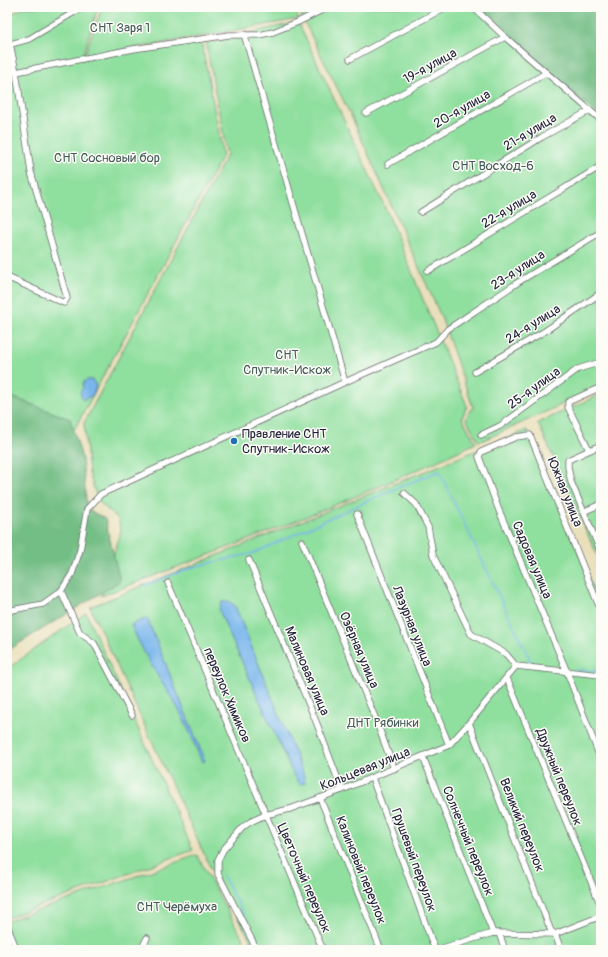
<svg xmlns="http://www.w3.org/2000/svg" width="608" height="957" font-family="Pangolin,sans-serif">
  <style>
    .green { fill: #8fdf9e; stroke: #58806c }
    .forest { fill: #73be85; stroke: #4a7060 }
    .water { fill: #79b6ec; stroke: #4e6c94 }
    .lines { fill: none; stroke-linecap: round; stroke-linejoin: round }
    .stream { stroke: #79b6ec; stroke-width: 1.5 }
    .street-casing { stroke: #686468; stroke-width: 7 }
    .street { stroke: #fff; stroke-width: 5.5 }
    .poi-dot { fill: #1f6fb2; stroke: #fdfcf7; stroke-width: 1.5 }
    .labels { text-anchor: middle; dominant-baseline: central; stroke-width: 3; stroke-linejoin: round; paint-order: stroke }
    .park-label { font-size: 13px; fill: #435b59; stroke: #fdfcf7 }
    .street-label { font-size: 13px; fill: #22223b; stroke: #fdfcf7 }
    .poi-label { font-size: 13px; fill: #22223b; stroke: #fdfcf7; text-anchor: start }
  </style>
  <rect width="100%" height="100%" fill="#fdfcf7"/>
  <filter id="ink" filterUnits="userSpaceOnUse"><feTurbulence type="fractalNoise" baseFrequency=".025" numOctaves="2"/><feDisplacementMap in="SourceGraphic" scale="8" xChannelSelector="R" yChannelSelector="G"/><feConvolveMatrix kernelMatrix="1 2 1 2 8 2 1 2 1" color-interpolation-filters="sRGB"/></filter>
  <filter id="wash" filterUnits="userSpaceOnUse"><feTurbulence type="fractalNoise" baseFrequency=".012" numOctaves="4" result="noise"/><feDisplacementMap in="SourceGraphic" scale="16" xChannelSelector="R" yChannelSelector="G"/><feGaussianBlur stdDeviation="0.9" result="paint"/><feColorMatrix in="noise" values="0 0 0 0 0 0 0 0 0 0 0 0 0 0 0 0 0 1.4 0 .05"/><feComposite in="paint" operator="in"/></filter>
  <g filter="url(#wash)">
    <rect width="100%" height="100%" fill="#e9e0bb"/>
    <g class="green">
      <polygon points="7,7 10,7 11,14 25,7 98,7 82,59 201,40 223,155 74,430 7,396"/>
      <polygon points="102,7 292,7 299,19 84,57"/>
      <polygon points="297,7 481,7 511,39 601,116 601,387 479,442 466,419 473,407 441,317 353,120"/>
      <path d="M298,22L387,212L467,406L462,418L476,443C354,501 227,548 101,596L121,531L118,519L98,501L89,473L84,423L227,155L206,43Z"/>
      <polygon points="601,394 601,564 538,423"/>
      <polygon points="527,430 601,607 601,950 256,950 209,865 90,607"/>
      <polygon points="86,613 193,850 7,918 7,669"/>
      <polygon points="197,855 249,950 12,950 7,939 7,921"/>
    </g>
    <g class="forest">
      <polygon points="481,7 601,7 601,116 511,39"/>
      <polygon points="7,395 70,419 82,458 87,509 105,519 120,581 7,651"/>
    </g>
    <g class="water">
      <polygon points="87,380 92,380 96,385 93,395 83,400 80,392 83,388 83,383"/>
      <polygon points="229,601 235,606 304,776 305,783 300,784 293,774 227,629 219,610 222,602"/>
      <path d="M147,618L205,761L202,762C193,741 185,719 173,700C157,676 143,652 131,625Z"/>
    </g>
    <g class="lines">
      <g class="stream">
        <polyline points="145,585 197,566 254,553 385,493 439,471 533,666"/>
        <polyline points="576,670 601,671"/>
        <polyline points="223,876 263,950"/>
      </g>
    </g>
  </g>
  <g filter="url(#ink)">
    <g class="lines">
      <defs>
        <g id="street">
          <polyline points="473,7 505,37 601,120"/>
          <polyline points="244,34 345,382"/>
          <polyline points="10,44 16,72 133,49 229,35 259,35 273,32 298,22 328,7"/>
          <polyline points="7,45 29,39 83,7"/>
          <polyline points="350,59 446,7"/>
          <polyline points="366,113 505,37"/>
          <polyline points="388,164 546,73"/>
          <polyline points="421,212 542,137 589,111"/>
          <polyline points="428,271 601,166"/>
          <polyline points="7,277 64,303 67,298 31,172 16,72"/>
          <polyline points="475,372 545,331 601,293"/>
          <polyline points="481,435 500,426 578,369 601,362"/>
          <polyline points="601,445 568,460 568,467 571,482 601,552"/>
          <polyline points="589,450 568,407 568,402 601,387"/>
          <polyline points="404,493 416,504 428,527 433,555 471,634 506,654 516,666"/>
          <polyline points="585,511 601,504"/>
          <polyline points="357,514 449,745"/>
          <polyline points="302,541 376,720 394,769"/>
          <polyline points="249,560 317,724 342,790"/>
          <polyline points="168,583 323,950"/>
          <polyline points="61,591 80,633 94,643 132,715"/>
          <polyline points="7,611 43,604 61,591 72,574 80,550 87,509 101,494 345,382 436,342 448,329 520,281 601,232"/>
          <polyline points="601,611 530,435 516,437 481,452 479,457 498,508 567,672 601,760"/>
          <polyline points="507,678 601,906"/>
          <polyline points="469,723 551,931 555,934 561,950"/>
          <polyline points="423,757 493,933"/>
          <polyline points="372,778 435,950"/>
          <polyline points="320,798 381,950"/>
          <polyline points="7,926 17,950"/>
          <polyline points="499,933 505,950"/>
          <polyline points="141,950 147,938"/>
          <polyline points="257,950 218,874 218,860 223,850 243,827 250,822 265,815 290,809 342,790 449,745 469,723 516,666 601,675"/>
          <polyline points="436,950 493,933 555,934 601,916"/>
        </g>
      </defs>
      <use href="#street" class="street-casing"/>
      <use href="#street" class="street"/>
    </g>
  </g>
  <circle class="poi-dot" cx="234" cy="441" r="4"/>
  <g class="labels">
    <g class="park-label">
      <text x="120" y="28">СНТ Заря 1</text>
      <text x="107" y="158">СНТ Сосновый бор</text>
      <text x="493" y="166">СНТ Восход-6</text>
      <text x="287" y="355">СНТ<tspan x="287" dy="15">Спутник-Искож</tspan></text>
      <text x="383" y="723">ДНТ Рябинки</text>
      <text x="177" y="907">СНТ Черёмуха</text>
    </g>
    <g class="street-label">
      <text transform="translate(430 66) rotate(-29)">19-я улица</text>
      <text transform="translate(462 109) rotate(-30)">20-я улица</text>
      <text transform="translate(530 132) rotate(-31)">21-я улица</text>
      <text transform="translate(509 209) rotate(-31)">22-я улица</text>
      <text transform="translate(518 270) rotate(-33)">23-я улица</text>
      <text transform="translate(533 324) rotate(-32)">24-я улица</text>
      <text transform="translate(534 388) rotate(-36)">25-я улица</text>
      <text transform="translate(565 492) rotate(68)">Южная улица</text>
      <text transform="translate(532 560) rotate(67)">Садовая улица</text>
      <text transform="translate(412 626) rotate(68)">Лазурная улица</text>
      <text transform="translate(359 650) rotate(67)">Озёрная улица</text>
      <text transform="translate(307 671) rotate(67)">Малиновая улица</text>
      <text transform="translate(227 695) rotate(67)">переулок Химиков</text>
      <text transform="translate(365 769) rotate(-22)">Кольцевая улица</text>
      <text transform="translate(559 777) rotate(68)">Дружный переулок</text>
      <text transform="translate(522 825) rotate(68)">Великий переулок</text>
      <text transform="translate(468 841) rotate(68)">Солнечный переулок</text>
      <text transform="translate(414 860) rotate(70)">Грушевый переулок</text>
      <text transform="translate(361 870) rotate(68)">Калиновый переулок</text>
      <text transform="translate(304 878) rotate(67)">Цветочный переулок</text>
    </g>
    <g class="poi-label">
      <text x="242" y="434">Правление СНТ<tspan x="242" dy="15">Спутник-Искож</tspan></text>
    </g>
  </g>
  <rect width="608" height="957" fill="none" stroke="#fdfcf7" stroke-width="24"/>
</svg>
